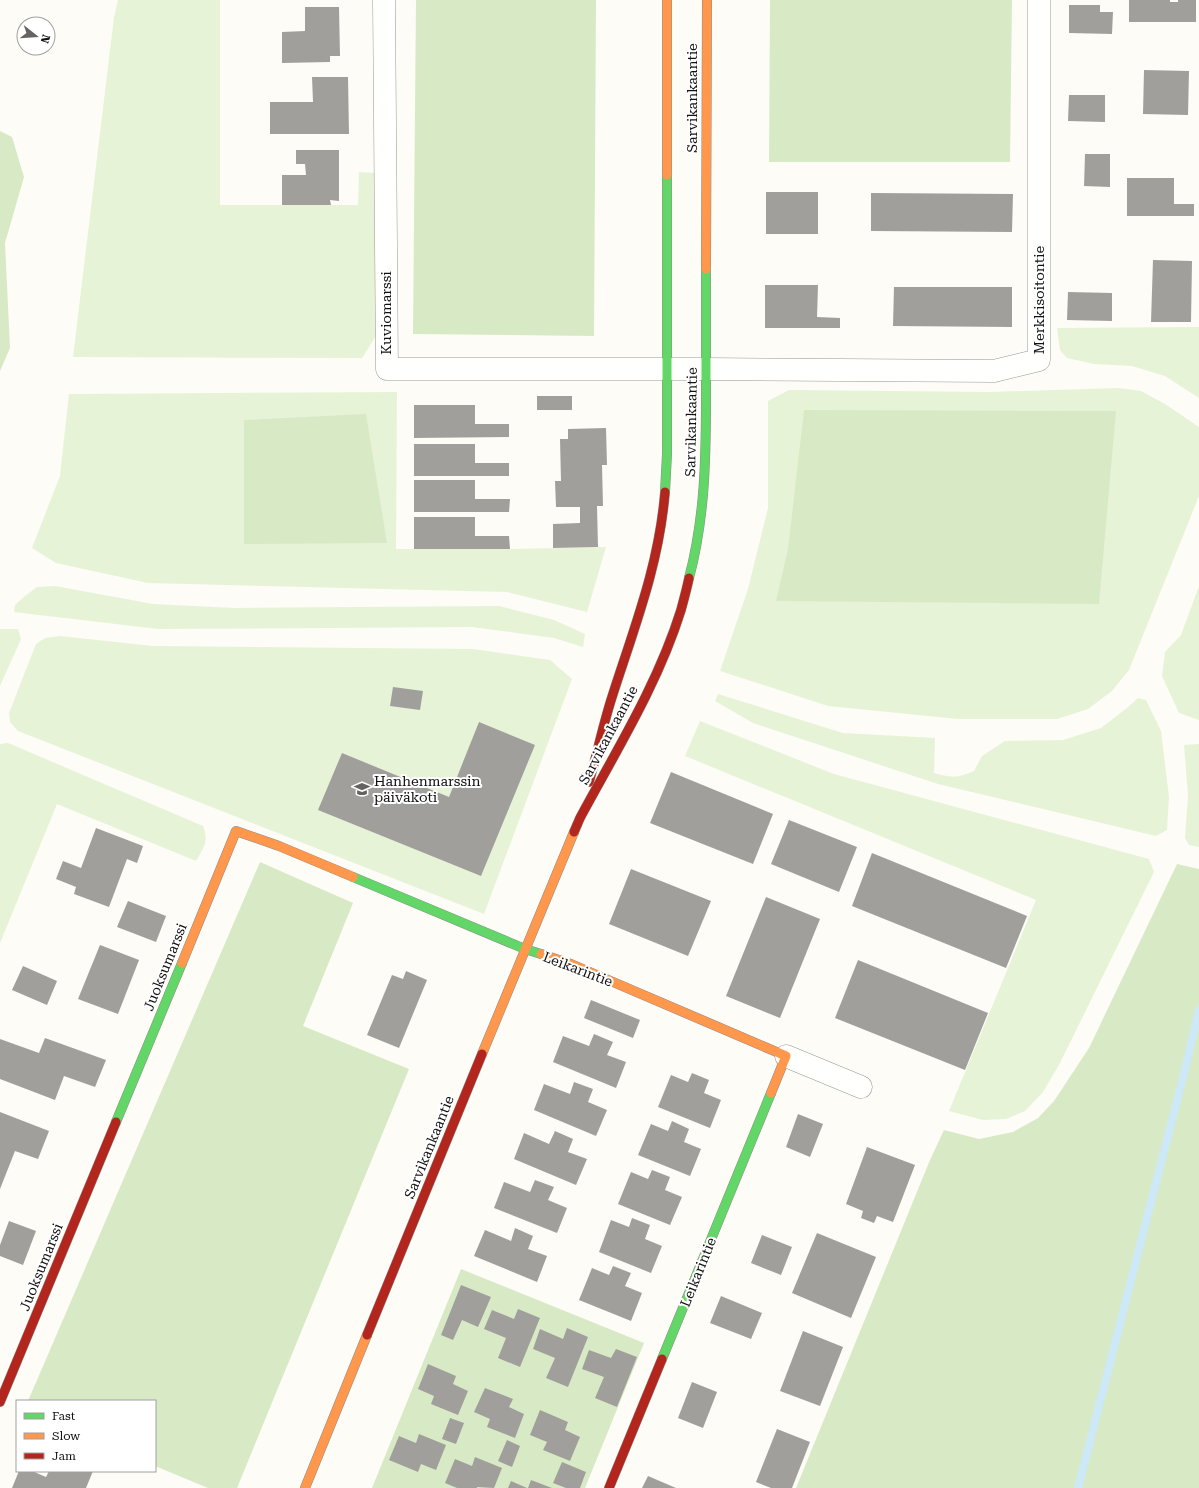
<svg xmlns="http://www.w3.org/2000/svg" width="1199" height="1488" font-family="'Roboto Serif',serif">
  <style>
    .green { fill: #e7f3d7 }
    .forest { fill: #d8eac5 }
    .lines { fill: none; stroke-linecap: round; stroke-linejoin: round }
    .stream { stroke: #cde8f7; stroke-width: 8 }
    .building { fill: #a19f9c }
    .street-casing { stroke: #979795; stroke-width: 23 }
    .fast-casing { stroke: #8e8d8b; stroke-width: 10 }
    .slow-casing { stroke: #8e8d8b; stroke-width: 10 }
    .jam-casing { stroke: #8e8d8b; stroke-width: 10 }
    .street { stroke: #fffffe; stroke-width: 22 }
    .fast { stroke: #63d668; stroke-width: 9 }
    .slow { stroke: #ff974d; stroke-width: 9 }
    .jam { stroke: #b3261e; stroke-width: 9 }
    .labels { text-anchor: middle; dominant-baseline: central; stroke-width: 4; stroke-linejoin: round; paint-order: stroke }
    .street-label { font-size: 14px; fill: #111; stroke: #fff }
    .poi-label { font-size: 14px; fill: #111; stroke: #fff; text-anchor: start }
  </style>
  <rect width="100%" height="100%" fill="#fdfcf7"/>
  <g class="green">
    <polygon points="118,0 220,0 220,205 358,205 359,172 375,173 376,336 362,358 73,357 114,17"/>
    <polygon points="1199,327 1199,398 1165,376 1132,366 1094,364 1067,358 1060,350 1057,328"/>
    <polygon points="1118,388 1141,391 1165,404 1199,427 1199,496 1129,670 1112,691 1088,709 1057,719 958,719 828,706 720,671 748,589 768,508 768,401 789,390 989,392"/>
    <polygon points="397,392 396,549 510,549 606,547 587,612 507,592 148,583 56,563 32,548 60,476 69,394"/>
    <polygon points="55,586 153,604 235,608 499,606 554,620 585,634 583,647 554,638 472,627 158,629 14,612 15,605 25,596 37,587"/>
    <polygon points="1199,586 1199,720 1179,713 1162,676 1165,652 1181,635"/>
    <polygon points="0,629 18,629 21,639 0,686"/>
    <polygon points="60,636 153,646 473,649 550,660 572,679 484,914 18,731 10,722 9,713 36,644 45,638"/>
    <path d="M718,694L843,733L935,738L934,773C950,778 958,778 974,771L982,756L1005,741L1063,740L1101,728L1127,708L1138,698L1146,700L1161,731L1169,797L1167,830L1156,836L938,784L753,723L715,701Z"/>
    <polygon points="700,721 834,774 1149,859 1154,872 1060,1063 1043,1092 1025,1111 1006,1119 983,1120 949,1111 1036,900 685,756"/>
    <path d="M8,743L203,826C209,842 204,847 196,861L57,804L0,943V744Z"/>
    <polygon points="1199,744 1199,847 1189,845 1185,838 1188,795 1184,745"/>
  </g>
  <g class="forest">
    <polygon points="416,0 596,0 594,336 413,334"/>
    <polygon points="770,0 1012,0 1010,162 769,162"/>
    <polygon points="0,131 12,137 24,177 5,243 10,348 0,371"/>
    <polygon points="804,410 1116,411 1099,604 776,601 788,549"/>
    <polygon points="366,414 387,543 244,544 244,420"/>
    <polygon points="260,862 353,903 303,1026 409,1069 237,1488 208,1488 155,1466 155,1401 28,1401"/>
    <polygon points="1177,864 1199,869 1199,1488 796,1488 930,1160 944,1130 979,1139 1013,1132 1038,1118 1054,1101 1089,1048"/>
    <polygon points="461,1269 644,1343 585,1488 372,1488"/>
  </g>
  <g class="lines">
    <polyline class="stream" points="1078,1488 1186,1065 1199,1010"/>
  </g>
  <g class="building">
    <polygon points="1129,0 1170,0 1170,2 1178,2 1178,0 1196,0 1196,22 1129,22"/>
    <polygon points="1069,5 1100,5 1100,12 1113,12 1112,34 1069,33"/>
    <polygon points="305,7 339,7 340,56 330,56 330,62 282,63 282,32 305,31"/>
    <polygon points="1144,70 1189,71 1188,115 1143,114"/>
    <polygon points="312,77 348,77 349,134 270,134 270,102 313,102"/>
    <polygon points="1069,95 1105,95 1105,122 1068,121"/>
    <polygon points="296,150 339,150 339,201 330,200 331,205 282,205 282,175 306,175 305,164 296,164"/>
    <polygon points="1085,154 1110,154 1110,187 1084,186"/>
    <polygon points="1127,178 1174,178 1174,204 1194,204 1194,216 1127,216"/>
    <rect x="766" y="192" width="52" height="42"/>
    <polygon points="871,193 1013,194 1012,232 871,231"/>
    <polygon points="1153,260 1192,261 1191,322 1151,322"/>
    <polygon points="765,285 818,285 817,317 840,318 840,328 765,328"/>
    <polygon points="894,287 1012,287 1012,327 893,326"/>
    <polygon points="1068,292 1112,293 1112,321 1067,320"/>
    <rect x="537" y="396" width="35" height="14"/>
    <polygon points="414,405 475,405 475,424 509,424 509,437 414,438"/>
    <polygon points="606,428 607,465 602,465 603,506 597,506 598,547 553,548 553,524 580,523 580,507 556,507 555,481 561,481 560,439 568,439 568,429"/>
    <polygon points="414,444 475,444 475,463 509,463 509,476 414,476"/>
    <polygon points="414,480 475,480 475,499 510,499 509,512 414,512"/>
    <polygon points="414,517 475,517 475,536 509,536 510,549 414,549"/>
    <polygon points="393,687 423,691 420,710 390,706"/>
    <polygon points="479,722 535,745 481,876 318,810 342,753 449,797"/>
    <polygon points="671,772 773,814 753,864 650,823"/>
    <polygon points="789,820 857,847 839,892 771,864"/>
    <polygon points="96,828 143,846 137,863 127,859 109,907 74,894 76,887 56,879 63,861 81,868"/>
    <polygon points="872,853 1027,916 1006,968 852,906"/>
    <polygon points="631,869 711,901 688,956 609,924"/>
    <polygon points="766,897 820,919 780,1018 726,996"/>
    <polygon points="128,901 166,916 156,942 117,927"/>
    <polygon points="100,945 139,960 118,1014 78,999"/>
    <polygon points="858,960 988,1013 965,1070 835,1018"/>
    <polygon points="23,966 57,981 47,1005 12,990"/>
    <polygon points="406,971 427,980 399,1048 367,1035 392,975 403,979"/>
    <polygon points="591,1000 640,1020 633,1038 584,1018"/>
    <polygon points="594,1034 613,1042 607,1055 626,1062 616,1088 553,1062 563,1036 589,1046"/>
    <polygon points="45,1038 106,1060 95,1087 64,1076 55,1100 0,1079 0,1039 39,1053"/>
    <polygon points="692,1073 709,1080 704,1093 721,1100 710,1128 658,1107 671,1075 688,1082"/>
    <polygon points="574,1082 593,1089 588,1102 607,1110 596,1136 534,1110 544,1084 570,1094"/>
    <polygon points="0,1112 49,1131 38,1159 15,1151 0,1189"/>
    <polygon points="798,1114 823,1124 810,1157 786,1147"/>
    <polygon points="672,1121 689,1129 684,1142 701,1149 690,1176 638,1155 651,1124 668,1131"/>
    <polygon points="555,1131 573,1139 568,1152 587,1159 576,1185 514,1159 524,1133 549,1144"/>
    <polygon points="867,1147 915,1165 893,1222 877,1216 874,1223 861,1218 863,1211 846,1204"/>
    <polygon points="652,1170 670,1177 665,1190 682,1197 670,1225 618,1204 631,1172 648,1179"/>
    <polygon points="535,1180 554,1187 548,1200 567,1208 557,1233 494,1208 504,1182 530,1192"/>
    <polygon points="632,1218 650,1225 645,1239 662,1246 651,1273 599,1252 611,1220 629,1227"/>
    <polygon points="9,1221 36,1231 23,1265 0,1256 0,1245"/>
    <polygon points="515,1228 533,1236 528,1249 547,1256 537,1282 474,1256 485,1230 511,1241"/>
    <polygon points="817,1233 876,1257 851,1318 792,1293"/>
    <polygon points="762,1235 792,1247 781,1275 751,1263"/>
    <polygon points="613,1266 631,1273 625,1286 642,1293 631,1321 579,1300 592,1268 609,1275"/>
    <polygon points="461,1285 491,1297 478,1327 462,1320 453,1340 441,1335"/>
    <polygon points="721,1296 762,1313 751,1339 710,1323"/>
    <polygon points="518,1309 540,1318 520,1367 498,1358 506,1338 484,1329 492,1310 514,1319"/>
    <polygon points="567,1328 588,1337 568,1387 546,1378 555,1358 533,1349 540,1329 563,1339"/>
    <polygon points="803,1331 843,1347 820,1406 780,1391"/>
    <polygon points="616,1349 637,1357 617,1407 595,1398 604,1377 582,1369 589,1350 611,1358"/>
    <polygon points="428,1364 456,1376 453,1384 468,1391 458,1415 431,1404 434,1396 418,1389"/>
    <polygon points="692,1382 717,1392 703,1428 678,1418"/>
    <polygon points="485,1388 513,1399 509,1407 524,1414 515,1438 487,1427 490,1419 474,1412"/>
    <polygon points="540,1410 568,1422 565,1430 580,1437 570,1461 543,1450 547,1442 530,1435"/>
    <polygon points="450,1418 464,1423 456,1444 442,1439"/>
    <polygon points="777,1429 810,1442 792,1488 771,1488 756,1482"/>
    <polygon points="419,1434 446,1445 436,1470 421,1464 418,1472 389,1460 399,1436 416,1443"/>
    <polygon points="507,1440 520,1446 512,1467 498,1461"/>
    <polygon points="475,1457 502,1468 494,1488 477,1487 477,1488 457,1488 445,1483 455,1459 472,1466"/>
    <polygon points="562,1462 586,1472 580,1488 566,1488 553,1483"/>
    <polygon points="19,1471 32,1471 46,1477 49,1471 93,1471 86,1488 12,1488"/>
    <polygon points="648,1476 676,1488 642,1488"/>
    <polygon points="531,1480 552,1488 528,1488"/>
    <polygon points="511,1481 527,1488 508,1488"/>
  </g>
  <g class="lines">
    <defs>
      <g id="street">
        <polyline points="384,0 387,369 706,369 994,371 1039,360 1039,0"/>
        <polyline points="786,1056 861,1087"/>
      </g>
      <g id="fast">
        <polyline points="665,492 667,454 667,175"/>
        <path d="M689,578C705,518 706,458 706,397C706,354 706,311 706,269"/>
        <polyline points="353,877 525,949 541,954"/>
        <polyline points="116,1122 182,963"/>
        <polyline points="662,1359 771,1093"/>
      </g>
      <g id="slow">
        <polyline points="667,0 667,175"/>
        <polyline points="706,269 707,0"/>
        <polyline points="541,954 571,964 786,1056 771,1093"/>
        <polyline points="182,963 236,831 279,846 353,877"/>
        <polyline points="482,1054 574,832"/>
        <polyline points="305,1488 367,1335"/>
      </g>
      <g id="jam">
        <path d="M589,782C597,754 603,725 612,697C634,628 659,566 665,492"/>
        <path d="M574,832L580,818C616,751 658,684 681,610C684,599 687,588 689,578"/>
        <polyline points="367,1335 482,1054"/>
        <polyline points="0,1402 116,1122"/>
        <polyline points="609,1488 662,1359"/>
      </g>
    </defs>
    <use href="#street" class="street-casing"/>
    <use href="#fast" class="fast-casing"/>
    <use href="#slow" class="slow-casing"/>
    <use href="#jam" class="jam-casing"/>
    <use href="#street" class="street"/>
    <use href="#fast" class="fast"/>
    <use href="#slow" class="slow"/>
    <use href="#jam" class="jam"/>
  </g>
  <defs>
    <symbol id="school-bare" viewBox="-9 -9 18 18"><path d="M0-5L7-2L0 1L-7-2ZM-4 1L0 2.5L4 1V4Q0 6-4 4Z" fill="#646362" stroke="#fff" stroke-width="2.5" paint-order="stroke"/></symbol>
  </defs>
  <g fill-rule="evenodd">
    <use href="#school-bare" x="351" y="778" width="22" height="22"/>
  </g>
  <g class="labels">
    <g class="street-label">
      <text transform="translate(692 98) rotate(-90)">Sarvikankaantie</text>
      <text transform="translate(1039 300) rotate(-90)">Merkkisoitontie</text>
      <text transform="translate(386 313) rotate(-90)">Kuviomarssi</text>
      <text transform="translate(691 422) rotate(-89)">Sarvikankaantie</text>
      <text transform="translate(608 735) rotate(-62)">Sarvikankaantie</text>
      <text transform="translate(165 967) rotate(-68)">Juoksumarssi</text>
      <text transform="translate(578 969) rotate(21)">Leikarintie</text>
      <text transform="translate(429 1147) rotate(-68)">Sarvikankaantie</text>
      <text transform="translate(41 1267) rotate(-68)">Juoksumarssi</text>
      <text transform="translate(698 1272) rotate(-68)">Leikarintie</text>
    </g>
    <g class="poi-label">
      <text x="374" y="781">Hanhenmarssin<tspan x="374" dy="16">päiväkoti</tspan></text>
    </g>
  </g>
  <rect x="16" y="1400" width="140" height="72" fill="#ffffff" stroke="#a0a0a0"/>
  <rect x="24" y="1413" width="20" height="6" fill="#63d668" stroke="#a0a0a0"/>
  <text x="52" y="1420" font-size="12" fill="#111111">Fast</text>
  <rect x="24" y="1433" width="20" height="6" fill="#ff974d" stroke="#a0a0a0"/>
  <text x="52" y="1440" font-size="12" fill="#111111">Slow</text>
  <rect x="24" y="1453" width="20" height="6" fill="#b3261e" stroke="#a0a0a0"/>
  <text x="52" y="1460" font-size="12" fill="#111111">Jam</text>
  <g transform="translate(36 36) rotate(107)"><circle r="19" fill="#ffffff" stroke="#a0a0a0"/>
  <path d="M0-3L7 15L0 10L-7 15Z" fill="#646362"/>
  <text y="-6" font-size="11" font-weight="bold" text-anchor="middle" fill="#111111">N</text>
  </g>
</svg>
